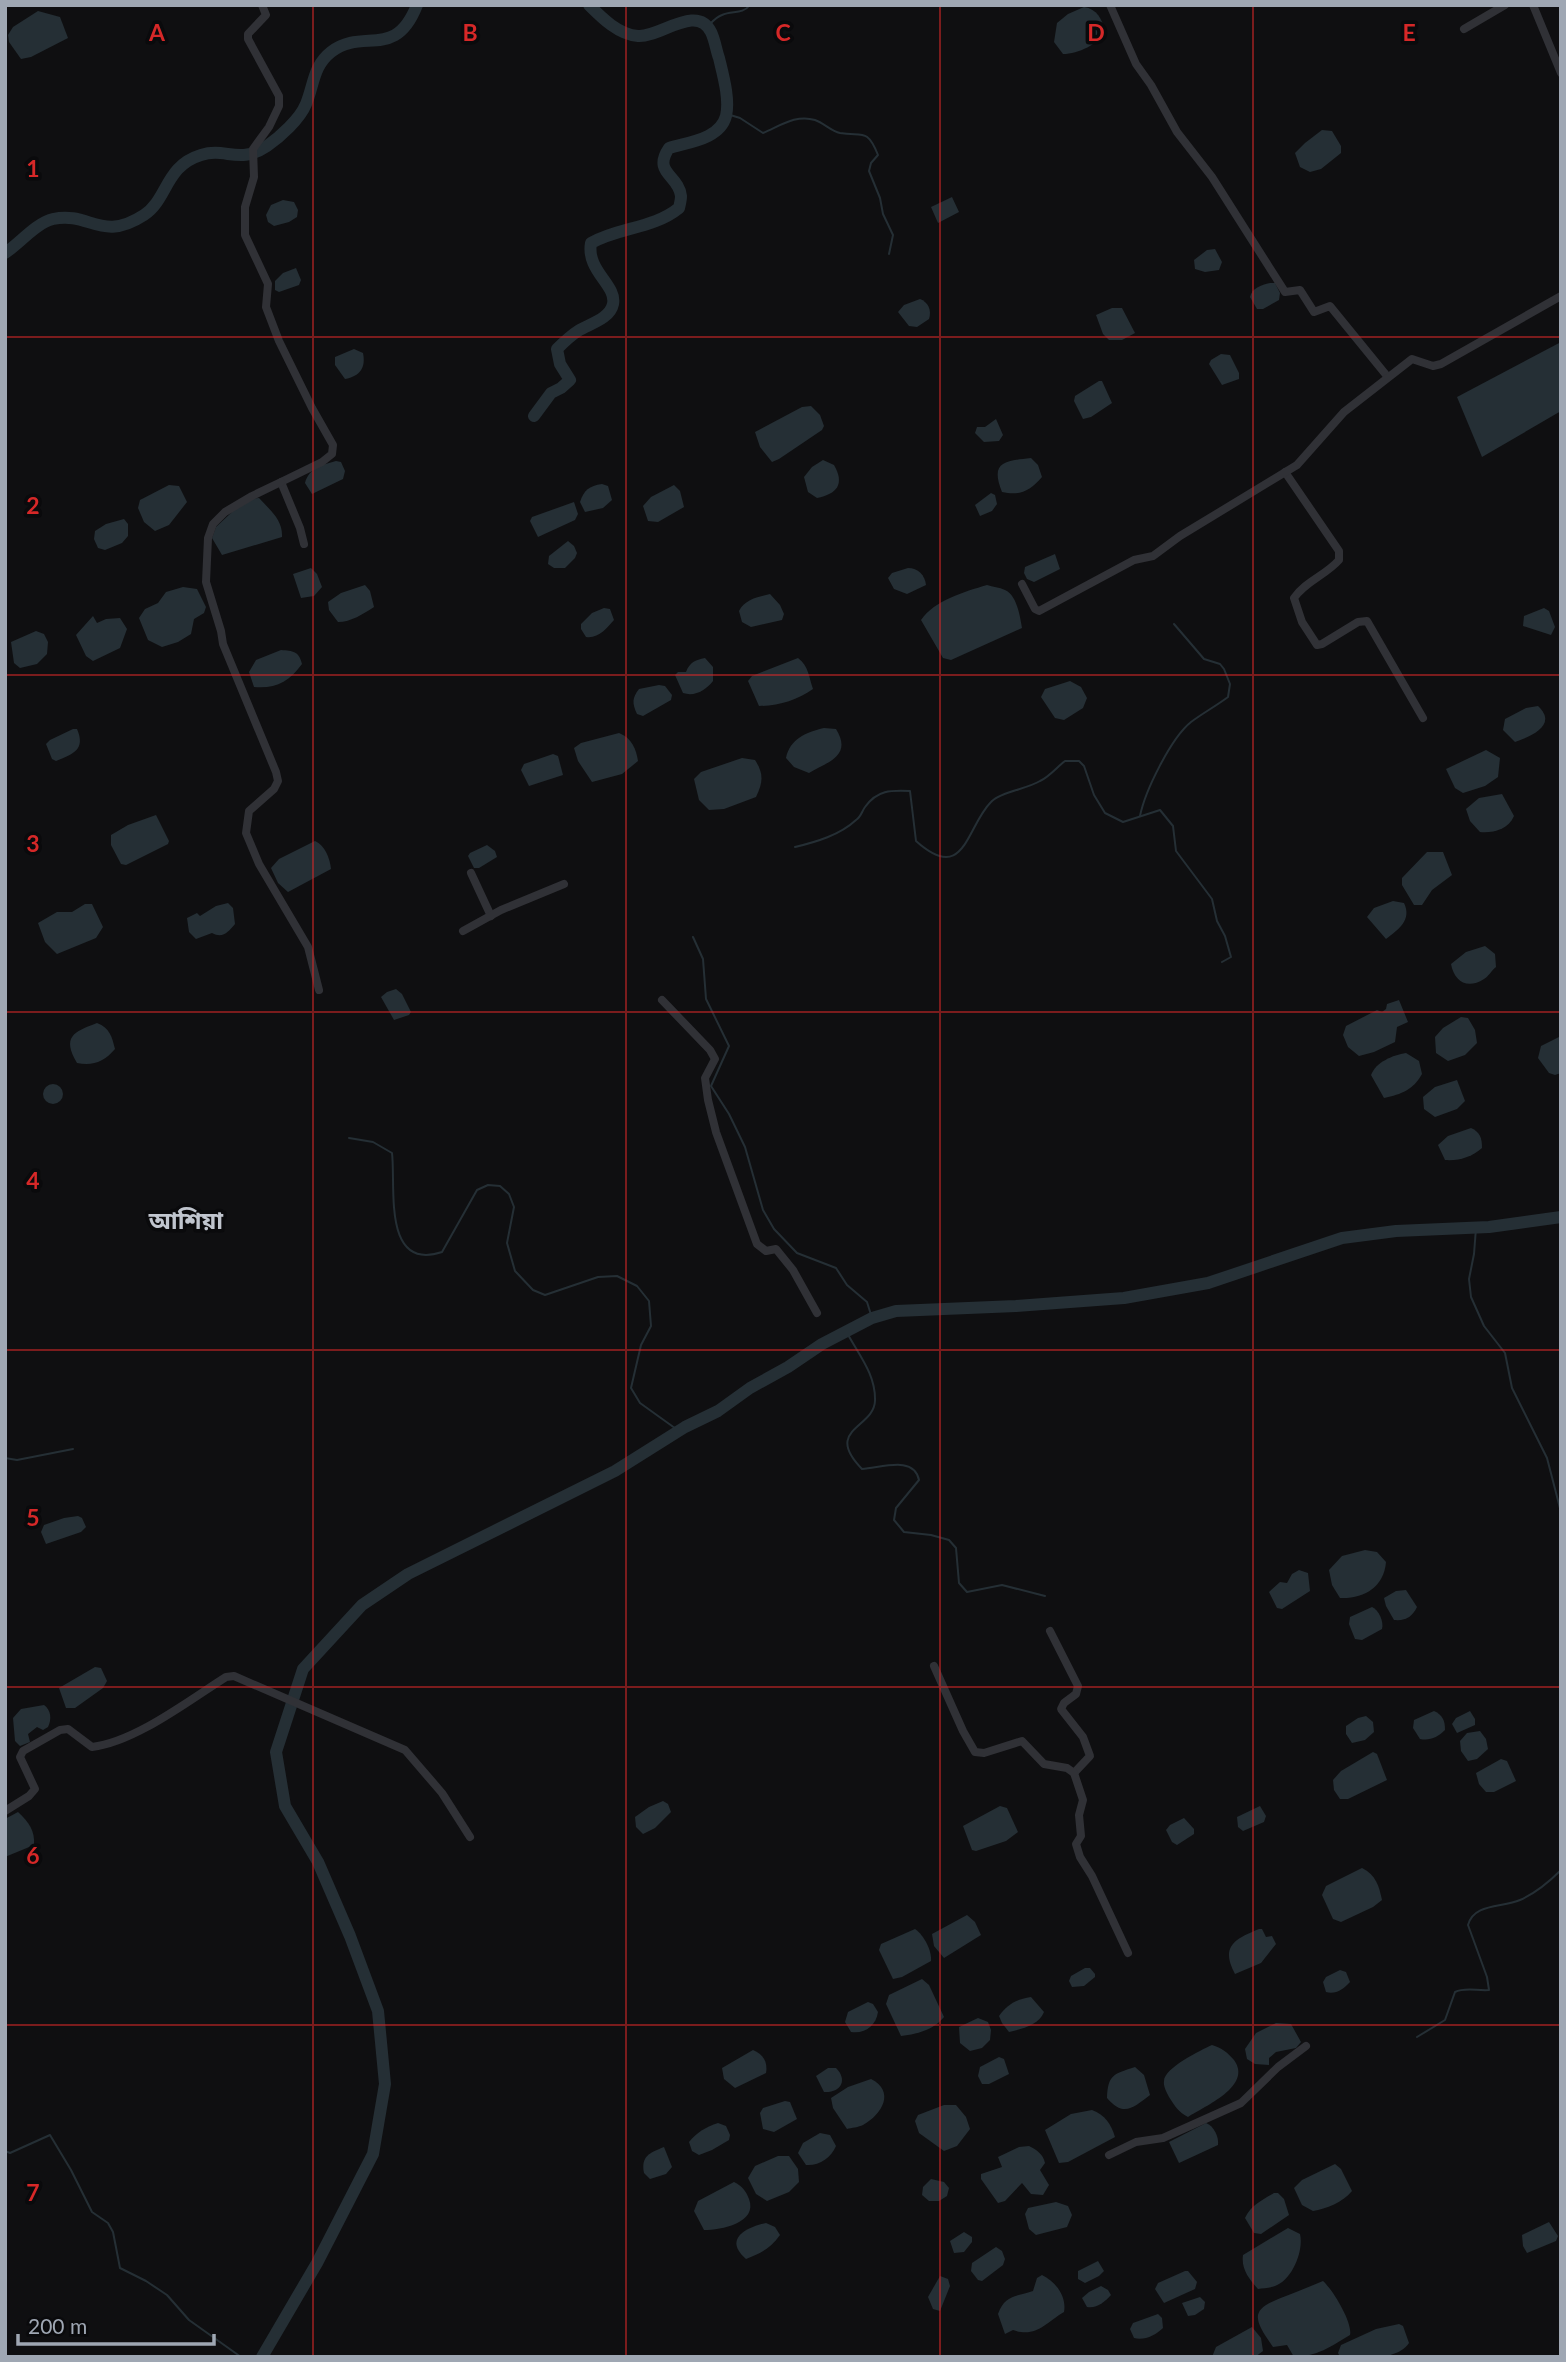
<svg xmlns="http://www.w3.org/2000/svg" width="1566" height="2362" font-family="Lato,'Noto Sans Bengali',sans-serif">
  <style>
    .water { fill: #252f35 }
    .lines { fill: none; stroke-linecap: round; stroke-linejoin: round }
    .stream { stroke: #252f35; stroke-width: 2 }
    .river { stroke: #252f35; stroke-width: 12 }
    .minor { stroke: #303136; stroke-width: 8 }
    .grid { fill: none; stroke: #d62828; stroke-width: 2; stroke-opacity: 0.55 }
    .labels { text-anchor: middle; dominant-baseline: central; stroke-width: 7; stroke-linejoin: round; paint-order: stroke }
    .quarter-label { font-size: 24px; font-weight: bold; fill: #c0c5ce; stroke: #0a0a0c }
    .grid-label { font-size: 23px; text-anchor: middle; font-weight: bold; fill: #d62828; stroke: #0a0a0c; stroke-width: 7; stroke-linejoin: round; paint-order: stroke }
  </style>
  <rect width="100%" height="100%" fill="#0f0f11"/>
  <g class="water">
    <path d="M1084,7C1097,9 1102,19 1105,31C1099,44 1078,54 1063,54L1054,42L1057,23L1068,14Z"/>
    <polygon points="38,11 60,17 68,38 31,57 21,59 9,42 8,35 13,27"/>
    <polygon points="1322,130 1332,131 1341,146 1341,153 1321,169 1310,172 1300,167 1295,153 1305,143"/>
    <polygon points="952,197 959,212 938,223 931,207"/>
    <polygon points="283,200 294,202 298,210 297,217 289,222 274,226 268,222 266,215 271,205"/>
    <polygon points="1215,249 1222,262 1219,270 1205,272 1195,269 1194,260 1207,250"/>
    <polygon points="296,268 301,280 299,285 279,292 275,290 275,281 283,273"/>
    <path d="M1270,283H1275L1280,293L1279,300L1263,309H1257L1250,297C1252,288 1261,285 1270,283Z"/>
    <path d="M920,299C928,302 932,310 929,319L917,327L909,326L898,312L904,305Z"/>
    <polygon points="1112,308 1122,308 1135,333 1122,340 1109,340 1103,334 1096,315"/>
    <polygon points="1561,342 1561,411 1482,457 1457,397"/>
    <path d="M354,349L363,353C366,368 360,376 345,379L335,365V357Z"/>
    <polygon points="1221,354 1230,355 1239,373 1239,379 1222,385 1209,364 1211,360"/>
    <polygon points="1099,381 1102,381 1112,403 1091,417 1083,419 1074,401 1075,396"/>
    <polygon points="811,406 820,415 824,426 822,430 779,459 772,462 760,447 755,432 802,407"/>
    <polygon points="996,419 1003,435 999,441 984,442 975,433 977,427 985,427"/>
    <path d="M1031,458L1038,465L1042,477C1030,491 1020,496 1002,492C990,462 1004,461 1031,458Z"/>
    <path d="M823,460L834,465C845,484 837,494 817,498L808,492L804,477L812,467Z"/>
    <path d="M336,461L341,462L345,471L343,479L312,494L305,483C309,468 322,465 336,461Z"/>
    <path d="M602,484L608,486L612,500L603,508L585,512L580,502C584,490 589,486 602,484Z"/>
    <polygon points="169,485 179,486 187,502 169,525 155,531 144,522 138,508 140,500"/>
    <polygon points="674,485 680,491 684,507 658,522 648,521 643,506 651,497"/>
    <polygon points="991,493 995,495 997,504 992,511 980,516 975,505"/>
    <path d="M259,498C270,510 283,520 282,537L222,555L212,538L216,527L246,499Z"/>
    <polygon points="574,502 578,514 575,520 538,537 530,521 532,517"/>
    <polygon points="124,519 128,524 128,536 122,543 105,550 98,548 94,539 95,531 106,524"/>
    <polygon points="568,541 574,546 577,553 575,558 565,568 554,568 548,564 549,556"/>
    <polygon points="1055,554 1060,569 1034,582 1027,579 1024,573 1025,567"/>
    <polygon points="311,568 317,574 322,587 314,596 301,598 293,574"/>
    <path d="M908,568C918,568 925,575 926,585L907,594L894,589L888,578L892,573Z"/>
    <path d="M365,585L370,591L374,607C363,614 351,622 338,622L329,610L328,602L341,593Z"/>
    <path d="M987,585C993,587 999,587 1005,590C1017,595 1020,617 1022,628L951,660L943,658L921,620C935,600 964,592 987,585Z"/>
    <polygon points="183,587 197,589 206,607 204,613 194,619 191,634 178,642 162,647 148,640 139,618 145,609 158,603 166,592"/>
    <path d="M770,594L780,605L784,614L782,620L751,627L742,622L739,611C745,599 758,597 770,594Z"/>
    <path d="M604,608L610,609L614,620C607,628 598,639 586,637L581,629V624L592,613Z"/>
    <polygon points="1544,608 1549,611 1555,627 1551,635 1523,626 1524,616"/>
    <polygon points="93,616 97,623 106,619 120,618 127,629 120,648 93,661 86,656 76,635"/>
    <polygon points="36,631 44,634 48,642 47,654 37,664 20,668 14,663 11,642"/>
    <path d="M281,650C293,651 299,651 302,664C289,682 275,689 254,687L249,672L256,660Z"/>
    <path d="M705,658L713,667V681C706,690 695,697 683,693L675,675L678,672H686C690,662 695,660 705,658Z"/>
    <path d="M798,658C809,666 809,678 813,689C797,700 779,706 759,706L748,681L752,676Z"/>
    <polygon points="1070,681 1081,687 1087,698 1083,708 1064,720 1055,718 1041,697 1045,689"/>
    <path d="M659,685L665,686L672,695L671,700L643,716L637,714C632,703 632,698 639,689Z"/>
    <path d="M1538,706C1558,725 1532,736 1515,742L1503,730L1505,719L1526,708Z"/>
    <path d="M824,728L836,729C852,755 830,761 809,773L794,767L786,758C790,739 806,732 824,728Z"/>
    <path d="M73,729H77C86,750 73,754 56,761L52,759L46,744L50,740Z"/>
    <path d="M619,733C632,738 636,749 638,761L622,774L592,782L578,761L574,748L581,743Z"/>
    <polygon points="1486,750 1500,758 1498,777 1485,786 1463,793 1455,788 1446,769"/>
    <polygon points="553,754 558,756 563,775 529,786 521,770 524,764"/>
    <path d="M742,758L755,760C764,774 763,782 756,797L724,809L709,810L699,800L694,779L701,772Z"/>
    <path d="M1502,794L1514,816C1508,830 1493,833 1480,832L1470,821L1466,809L1479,798Z"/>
    <polygon points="156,815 169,841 168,844 126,865 121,864 111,845 111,835 128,825"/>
    <path d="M315,841C325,845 330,859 331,869L288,892L278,883L271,868L279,859Z"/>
    <polygon points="487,845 495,851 497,857 479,868 474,868 468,856 470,853"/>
    <polygon points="1427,852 1443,852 1452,875 1432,890 1422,905 1414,905 1402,885 1402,878"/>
    <path d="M1393,901L1404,903C1412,920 1399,929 1386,939L1367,917L1374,908Z"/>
    <path d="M228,903L233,908L235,924C228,932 223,939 212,933L196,939L189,932L187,918L197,913L200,916L216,906Z"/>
    <polygon points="85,904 92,904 103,927 96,938 57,954 45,942 38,923 57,912 72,912"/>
    <path d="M1485,946L1495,954L1496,967C1492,970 1488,977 1484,979C1467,990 1454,981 1451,964L1466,952Z"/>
    <polygon points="396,989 402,994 411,1012 409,1015 394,1020 381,997 387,992"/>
    <polygon points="1399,1000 1408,1022 1397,1027 1395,1042 1374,1052 1359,1056 1348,1047 1343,1035 1346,1026 1377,1010 1382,1012 1386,1009 1387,1004"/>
    <polygon points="1461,1017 1468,1018 1475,1030 1477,1043 1465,1055 1448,1061 1436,1053 1435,1037 1443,1028"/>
    <path d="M97,1023C110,1028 112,1037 115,1049C104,1062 93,1066 77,1063C62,1037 73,1032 97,1023Z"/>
    <polygon points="1561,1036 1561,1073 1555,1075 1549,1073 1538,1058 1541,1046"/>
    <path d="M1406,1053L1419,1061L1422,1074C1413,1090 1402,1094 1384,1098L1371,1075C1376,1062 1393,1055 1406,1053Z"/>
    <polygon points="1457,1080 1465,1101 1457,1109 1435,1117 1424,1109 1423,1097 1435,1087"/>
    <circle cx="53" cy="1094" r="10"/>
    <path d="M1471,1128C1480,1132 1482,1138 1482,1148C1472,1157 1459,1161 1445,1160L1438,1145L1448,1136Z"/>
    <polygon points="78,1516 82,1518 86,1527 81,1532 46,1544 41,1532 44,1525 64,1518"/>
    <path d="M1365,1550L1377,1552L1386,1562C1384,1587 1364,1599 1340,1598L1332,1585L1329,1570L1342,1556Z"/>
    <polygon points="1299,1570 1308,1573 1310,1591 1282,1609 1277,1608 1269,1592 1280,1582 1287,1583 1292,1574"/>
    <path d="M1406,1590L1417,1607C1412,1617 1406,1621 1394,1620L1386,1606L1384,1598L1396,1591Z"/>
    <path d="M1372,1607C1379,1610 1384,1622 1382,1629L1362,1640L1355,1639L1349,1624L1350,1617Z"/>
    <polygon points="95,1667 101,1668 107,1681 103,1688 75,1708 66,1708 59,1688"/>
    <path d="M44,1705C51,1710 52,1719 48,1727L43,1730L37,1727L28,1734L30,1742L20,1746L15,1741L13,1718L21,1709Z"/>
    <path d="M1434,1711C1443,1715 1445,1721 1445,1730C1438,1737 1430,1741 1420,1739L1413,1728L1414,1720Z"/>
    <polygon points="1470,1711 1475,1719 1475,1725 1457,1733 1452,1724 1456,1718"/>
    <polygon points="1366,1716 1373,1722 1374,1732 1365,1740 1352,1743 1346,1734 1346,1726 1358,1718"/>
    <polygon points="1480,1731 1486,1739 1488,1749 1477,1759 1468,1761 1461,1751 1460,1741 1467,1733"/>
    <polygon points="1373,1752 1377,1754 1387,1780 1348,1799 1340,1799 1334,1790 1333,1780 1341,1771"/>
    <polygon points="1501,1759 1507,1761 1516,1781 1494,1792 1486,1792 1479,1784 1476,1773"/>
    <polygon points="663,1801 668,1804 671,1812 655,1828 643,1834 636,1827 635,1817 649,1807"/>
    <polygon points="1000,1806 1007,1808 1018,1832 1006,1841 976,1851 972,1850 963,1826"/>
    <polygon points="1260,1806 1266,1816 1264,1822 1243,1831 1238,1827 1237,1817"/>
    <path d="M18,1812C29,1822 35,1831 34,1845L5,1857V1819Z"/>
    <polygon points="1184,1818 1194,1829 1194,1834 1177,1845 1172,1842 1166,1830 1170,1825"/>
    <path d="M1362,1868C1376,1875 1379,1886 1382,1900L1373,1907L1341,1922L1333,1919L1322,1895L1326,1886Z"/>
    <polygon points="967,1915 975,1922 981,1935 944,1958 934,1946 932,1934"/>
    <path d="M915,1929C924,1935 932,1951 931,1961L902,1977L893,1979L879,1950L881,1944Z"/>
    <path d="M1259,1929H1262L1266,1937L1272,1936L1276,1944L1261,1963L1235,1974C1220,1946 1235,1939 1259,1929Z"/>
    <polygon points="1085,1968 1090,1968 1095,1974 1095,1977 1084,1986 1072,1987 1069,1981 1071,1976"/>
    <path d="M1340,1970L1346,1972L1350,1982C1344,1989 1335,1995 1326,1992L1323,1982L1326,1977Z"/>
    <path d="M922,1979L929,1985L944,2017C933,2030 918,2034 901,2036L886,2004L889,1995Z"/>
    <path d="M1031,1997L1044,2012C1039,2025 1022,2029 1009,2032L1002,2023L999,2016C1008,2004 1017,1999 1031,1997Z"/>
    <path d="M868,2002L873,2004L878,2012C876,2025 866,2034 851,2032L845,2022L848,2012Z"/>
    <polygon points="978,2018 988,2022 991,2030 990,2040 982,2048 970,2051 960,2043 959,2027"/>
    <polygon points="1276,2023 1291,2024 1301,2042 1296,2048 1276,2052 1269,2058 1269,2065 1255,2064 1247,2059 1245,2049 1256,2033"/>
    <path d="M1212,2045C1222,2048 1227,2052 1234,2060C1253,2086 1205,2106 1188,2117C1178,2112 1175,2106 1169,2097C1167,2093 1163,2086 1164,2081C1164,2068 1201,2050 1212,2045Z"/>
    <path d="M753,2050C763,2054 768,2062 766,2073L735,2088L724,2079L722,2068Z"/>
    <polygon points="999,2057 1004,2059 1009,2074 989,2084 982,2084 978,2076 980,2067"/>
    <path d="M1135,2067L1144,2075L1150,2095C1134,2107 1124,2118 1107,2098C1108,2074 1114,2074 1135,2067Z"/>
    <path d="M828,2068H836C848,2080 841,2093 824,2092L816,2076Z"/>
    <path d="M871,2079C895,2091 883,2114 863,2125C859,2127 851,2128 847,2129L833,2108L831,2098L848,2087Z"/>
    <polygon points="785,2101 790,2102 797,2119 774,2132 763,2129 760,2113 763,2108"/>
    <polygon points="944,2105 956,2105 966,2117 970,2129 957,2146 944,2151 919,2133 915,2121 918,2115"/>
    <path d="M1092,2110C1105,2115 1111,2124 1115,2137L1068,2162L1059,2163L1045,2130L1071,2114Z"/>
    <path d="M718,2123L726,2126L730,2135L729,2140L712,2150L699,2155L692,2151L689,2142C697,2132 706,2127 718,2123Z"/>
    <path d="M1206,2123C1214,2126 1219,2137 1218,2145L1179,2163L1169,2142Z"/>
    <path d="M820,2133L830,2135L836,2146C831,2158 819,2166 806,2165L798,2153L803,2143Z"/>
    <path d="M1029,2146C1037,2150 1043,2154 1045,2163L1040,2170L1049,2185L1043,2195L1031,2194L1022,2183L1005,2201L998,2203L981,2179V2174L1002,2167L998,2157L1019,2147Z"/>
    <path d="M664,2147L672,2167L666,2174L650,2179L644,2173C641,2156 649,2153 664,2147Z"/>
    <polygon points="778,2156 789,2156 798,2169 799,2182 789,2192 767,2201 756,2194 748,2178 755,2166"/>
    <path d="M1335,2164L1341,2169L1352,2191C1343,2202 1326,2209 1313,2211L1302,2205L1294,2188L1302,2180Z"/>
    <polygon points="931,2179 944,2182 949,2188 947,2196 939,2201 929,2201 922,2195 923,2187"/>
    <path d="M734,2182C742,2186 746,2191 749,2199C758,2223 721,2230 704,2230L694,2211L698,2201Z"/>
    <path d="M1274,2193H1278L1284,2199L1289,2215L1261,2234L1254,2233L1245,2218C1251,2205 1262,2200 1274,2193Z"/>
    <polygon points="1056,2202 1068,2206 1072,2215 1067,2227 1036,2235 1029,2229 1025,2214 1028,2208"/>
    <polygon points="1549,2222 1558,2236 1556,2241 1527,2253 1523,2246 1522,2235"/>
    <path d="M766,2223L775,2227L780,2235C771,2248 760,2254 746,2259C723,2239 746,2227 766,2223Z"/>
    <path d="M1288,2228L1300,2234C1304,2251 1292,2280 1275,2286C1270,2288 1263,2288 1258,2289C1249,2279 1241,2269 1243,2255Z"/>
    <polygon points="964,2232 972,2237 972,2242 964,2252 954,2253 950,2241"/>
    <polygon points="996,2247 1002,2251 1005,2259 1003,2265 982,2281 978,2280 971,2271 972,2263"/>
    <polygon points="1098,2261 1104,2271 1099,2276 1085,2283 1078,2279 1078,2271"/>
    <polygon points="1185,2271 1188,2271 1197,2282 1195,2289 1164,2303 1155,2289 1158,2283"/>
    <path d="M1042,2275C1055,2281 1067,2296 1064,2312C1044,2324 1036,2338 1013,2330L1005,2334L998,2314C1005,2295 1015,2297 1033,2291L1037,2278Z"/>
    <polygon points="940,2276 948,2279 950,2286 940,2311 933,2309 928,2297"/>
    <path d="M1323,2281C1333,2290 1353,2323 1350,2335C1332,2346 1316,2357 1294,2357L1287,2345L1273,2347C1251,2316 1251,2309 1286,2296C1299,2291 1311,2286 1323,2281Z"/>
    <path d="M1101,2286L1108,2290L1111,2295C1105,2302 1096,2309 1087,2307L1082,2298L1089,2292Z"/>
    <polygon points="1200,2297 1205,2302 1204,2309 1195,2315 1188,2316 1182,2303"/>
    <path d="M1158,2314L1162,2318L1163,2328C1156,2335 1144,2341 1134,2338L1130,2329L1133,2323Z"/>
    <path d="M1399,2324L1403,2326L1409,2343C1396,2362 1361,2357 1340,2357L1338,2353L1341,2345L1376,2329Z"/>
    <polygon points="1252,2327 1261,2338 1263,2351 1255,2357 1212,2357 1216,2347"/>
  </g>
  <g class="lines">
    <g class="stream">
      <path d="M707,27C712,22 716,17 722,15C732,10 742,15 750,5"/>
      <path d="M727,114L740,118L763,133C780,126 796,114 815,120C824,123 831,131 840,133C862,137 867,127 878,155L871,163L869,171L880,198L883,214L893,235L889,254"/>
      <path d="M1140,816C1145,791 1171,738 1191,722C1203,713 1216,706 1228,697L1230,684L1224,669L1220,664L1204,659L1174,624"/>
      <path d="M795,847C816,842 840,835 856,820C861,817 862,811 865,807C877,790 891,790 910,791L916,841C965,885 966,827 991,802C1000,792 1027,789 1040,781C1049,777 1057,767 1065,761H1079L1084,766L1094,795L1105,813L1123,822L1160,810L1173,826L1176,851L1212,899L1217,921L1225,936L1231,957L1222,962"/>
      <polyline points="693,937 703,959 706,999 729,1046 711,1086 729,1114 745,1147 763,1210 774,1229 797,1253 836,1268 847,1285 867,1302 872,1318"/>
      <path d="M349,1138L373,1142L392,1153C396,1186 382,1272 442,1252L477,1190L488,1185L500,1186L509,1194L514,1207L507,1243L515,1271L533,1290L545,1295L598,1277L617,1276L637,1286L649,1301L651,1326L641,1345L631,1388L640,1403L679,1431"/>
      <polyline points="1476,1228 1474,1254 1469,1279 1471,1297 1484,1326 1505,1353 1512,1388 1547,1458 1561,1512"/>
      <path d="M846,1331C858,1354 876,1374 875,1401C874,1428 823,1429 862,1469C881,1468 914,1455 919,1480L896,1508L894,1520L904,1532L931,1535L949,1540L956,1548L959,1583L967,1592L1002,1585L1045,1596"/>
      <polyline points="5,1458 17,1460 73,1449"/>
      <path d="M1417,2037L1445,2020L1455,1992C1465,1987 1477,1991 1489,1990L1487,1977L1468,1925C1474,1903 1502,1908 1520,1900C1536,1893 1549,1882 1561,1870"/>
      <polyline points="5,2151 10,2153 50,2135 71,2170 92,2212 108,2223 113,2232 120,2268 146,2281 167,2295 189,2320 241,2357"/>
    </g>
    <g class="river">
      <path d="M5,253C20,243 36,223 53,219C90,211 101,243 144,215C168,199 165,166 201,155C226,147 239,165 267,146C280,137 300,119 306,104C314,85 313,66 331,52C364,27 395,61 417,5"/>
      <path d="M534,416L551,393L561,388L570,380L560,364L557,349C563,343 570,336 578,331C589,324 610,319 613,304C617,285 586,271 591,243C619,227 653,229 679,208C680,204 681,200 681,196C679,175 652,173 669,148C689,142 720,139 726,116C730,99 723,75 719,58C716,50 715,40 711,32C697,3 659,38 638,36C619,35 602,18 589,5"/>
      <polyline points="262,2357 317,2263 373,2154 385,2084 378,2011 350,1936 318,1862 285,1806 276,1752 303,1669 362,1605 408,1574 615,1471 685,1427 718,1411 750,1388 788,1367 822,1344 872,1318 896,1311 1016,1306 1124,1298 1208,1283 1342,1238 1396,1231 1489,1227 1561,1217"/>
    </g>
    <g class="minor">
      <polyline points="262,5 266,15 248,34 248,39 279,96 279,106 269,127 253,149 254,177 245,207 245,235 268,284 266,307 279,341 312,408 333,445 332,454 322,462 281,482 300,528 304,544"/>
      <polyline points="1110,5 1136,64 1151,85 1177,132 1212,177 1285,292 1300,290 1314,312 1330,306 1387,376"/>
      <polyline points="1533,5 1561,73"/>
      <polyline points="1464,29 1505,5"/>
      <path d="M1285,472L1339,551V560C1326,575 1306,581 1294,598L1302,622L1317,645L1322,644L1358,622L1367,621L1423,718"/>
      <polyline points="281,482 252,496 225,512 213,524 208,538 206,582 221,631 223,644 276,772 278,781 274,789 249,811 246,833 259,864 308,947 319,990"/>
      <polyline points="1022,584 1035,609 1039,611 1134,560 1153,556 1180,536 1297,465 1344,412 1412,359 1433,366 1441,364 1561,296"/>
      <polyline points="471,873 491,916"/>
      <polyline points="463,931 501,910 564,884"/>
      <polyline points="662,1000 710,1050 715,1059 705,1078 708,1100 716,1132 757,1244 766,1251 776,1249 793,1270 817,1313"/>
      <polyline points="1050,1631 1078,1686 1076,1694 1064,1703 1061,1709 1083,1737 1090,1756 1074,1773"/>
      <polyline points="934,1666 963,1731 975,1752 984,1753 1022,1741 1044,1764 1067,1768 1074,1773 1083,1800 1079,1815 1081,1836 1076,1844 1080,1857 1092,1876 1128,1953"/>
      <path d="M5,1811L29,1796L35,1789L20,1757L23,1751L60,1730L68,1729L92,1747C135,1742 188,1701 226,1677L234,1676L405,1750L442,1793L470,1837"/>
      <polyline points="1109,2155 1136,2142 1163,2138 1241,2103 1278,2067 1306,2046"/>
    </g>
  </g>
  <path class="grid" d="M313,5V2357M626,5V2357M940,5V2357M1253,5V2357M5,337H1561M5,675H1561M5,1012H1561M5,1350H1561M5,1687H1561M5,2025H1561"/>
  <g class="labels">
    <g class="quarter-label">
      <text x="186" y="1219">আশিয়া</text>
    </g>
  </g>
  <g class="grid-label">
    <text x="157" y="41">A</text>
    <text x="470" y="41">B</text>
    <text x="783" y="41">C</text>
    <text x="1096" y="41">D</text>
    <text x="1409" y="41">E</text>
    <text x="33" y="177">1</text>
    <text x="33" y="514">2</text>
    <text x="33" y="852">3</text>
    <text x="33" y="1189">4</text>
    <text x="33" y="1526">5</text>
    <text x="33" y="1864">6</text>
    <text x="33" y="2201">7</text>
  </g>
  <rect width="1566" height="2362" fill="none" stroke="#9fa7b3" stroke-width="14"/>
  <path d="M18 2334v10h196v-10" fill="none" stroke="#9fa7b3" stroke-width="3.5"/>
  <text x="28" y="2334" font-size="21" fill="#9fa7b3" stroke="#0a0a0c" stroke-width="5" paint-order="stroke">200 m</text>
</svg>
